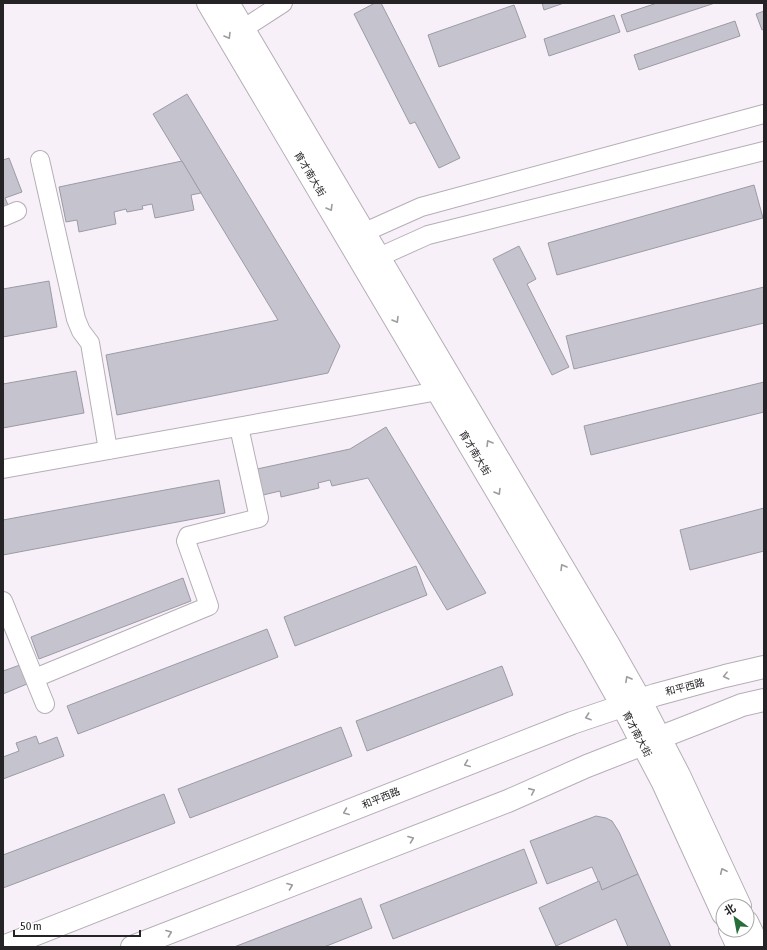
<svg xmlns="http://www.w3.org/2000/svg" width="767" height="950" font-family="'Asap Condensed','Noto Sans SC',sans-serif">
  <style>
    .building { fill: #c4c3ce; stroke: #9c9ba5 }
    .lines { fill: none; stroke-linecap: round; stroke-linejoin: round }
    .minor-casing { stroke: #b6aeb6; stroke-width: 20 }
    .major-casing { stroke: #b6aeb6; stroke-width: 24 }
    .minor { stroke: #fff; stroke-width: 18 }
    .major { stroke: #fff; stroke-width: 22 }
    .oneway { stroke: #9d9c9d }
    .labels { text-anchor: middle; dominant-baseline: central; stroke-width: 4; stroke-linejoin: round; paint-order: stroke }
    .street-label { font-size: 10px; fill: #262326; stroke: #fff }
  </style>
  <rect width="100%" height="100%" fill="#f8f0f9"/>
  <g class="building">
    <polygon points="375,3 381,3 460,158 439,168 415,122 410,124 354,14"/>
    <polygon points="542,3 564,3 544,10"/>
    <polygon points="657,3 715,3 627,32 621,15"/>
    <polygon points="514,5 526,37 439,67 428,35"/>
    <polygon points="764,11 764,29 762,30 756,14"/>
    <polygon points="614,15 620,32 549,56 544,39"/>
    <polygon points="735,21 740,36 639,70 634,55"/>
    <polygon points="187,94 340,346 328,373 117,415 106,355 278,320 153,114"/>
    <polygon points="9,158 22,192 5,198 8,205 3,207 3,160"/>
    <polygon points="182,161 201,193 191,195 194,210 155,218 152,204 142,206 143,209 127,212 126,209 114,212 116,224 79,232 77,220 66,222 59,187"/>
    <polygon points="754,185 763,218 557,275 548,243"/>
    <polygon points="519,246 536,279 527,284 569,367 552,375 493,259"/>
    <polygon points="49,281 57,327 3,337 3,289"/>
    <polygon points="764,287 764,323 574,369 566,336"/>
    <polygon points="76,371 84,413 3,428 3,384"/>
    <polygon points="764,382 764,412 591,455 584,426"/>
    <polygon points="386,427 486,593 447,610 368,478 332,486 330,480 318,483 319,488 281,497 280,491 263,495 257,469 350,449"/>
    <polygon points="219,480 225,513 3,555 3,520"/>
    <polygon points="764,508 764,551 690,570 680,530"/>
    <polygon points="416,566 427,595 295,646 284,617"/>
    <polygon points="183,578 191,601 39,659 31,637"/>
    <polygon points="267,629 278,657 78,734 67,706"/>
    <polygon points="20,665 27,684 3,694 3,671"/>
    <polygon points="502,666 513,695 367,751 356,721"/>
    <polygon points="341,727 352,756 190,818 178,789"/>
    <polygon points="36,736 39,744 57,737 64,756 3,779 3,757 19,751 16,743"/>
    <polygon points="164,794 175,823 3,888 3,855"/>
    <polygon points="596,816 606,818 612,821 619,832 638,874 602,890 592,867 547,884 530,841"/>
    <polygon points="524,849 537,883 393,939 380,905"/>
    <polygon points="638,874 671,947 628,947 616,919 556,946 539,908 599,881 602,890"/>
    <polygon points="361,898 372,928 324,947 234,947"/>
  </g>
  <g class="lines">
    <defs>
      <g id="minor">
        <polyline points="243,29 283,3"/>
        <polyline points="40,160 76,319 81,331 90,343 108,450"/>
        <polyline points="3,217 17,211"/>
        <polyline points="365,232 421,207 764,114"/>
        <polyline points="379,257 428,235 764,151"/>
        <polyline points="3,469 438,391"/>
        <polyline points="3,601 45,704"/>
        <polyline points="35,678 209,606 186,541 188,536 259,518 239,427"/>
      </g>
      <g id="major">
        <polyline points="208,3 593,654 623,707 663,783 723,914"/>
        <polyline points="228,3 609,645 639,698 679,775 740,906"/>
        <polyline points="747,922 759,947"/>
        <polyline points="730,930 738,947"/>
        <polyline points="3,947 572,723 655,695 725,676 764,667"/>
        <polyline points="132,947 508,801 587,766 697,723 742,705 764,700"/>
      </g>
    </defs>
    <use href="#minor" class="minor-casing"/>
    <use href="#major" class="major-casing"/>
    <use href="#minor" class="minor"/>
    <use href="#major" class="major"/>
  </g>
  <defs><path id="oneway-chevron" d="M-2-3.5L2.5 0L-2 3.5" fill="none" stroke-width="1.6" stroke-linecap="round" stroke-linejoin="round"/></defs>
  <g class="oneway">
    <use href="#oneway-chevron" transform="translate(228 36) rotate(59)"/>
    <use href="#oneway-chevron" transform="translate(330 208) rotate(59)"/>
    <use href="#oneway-chevron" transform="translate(396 320) rotate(59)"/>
    <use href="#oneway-chevron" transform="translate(489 443) rotate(-121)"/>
    <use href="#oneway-chevron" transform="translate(498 492) rotate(59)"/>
    <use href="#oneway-chevron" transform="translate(563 567) rotate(-121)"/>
    <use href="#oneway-chevron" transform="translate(726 676) rotate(166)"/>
    <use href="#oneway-chevron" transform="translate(628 679) rotate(-119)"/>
    <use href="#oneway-chevron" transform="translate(588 717) rotate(161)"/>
    <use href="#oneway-chevron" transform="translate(467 764) rotate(158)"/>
    <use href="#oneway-chevron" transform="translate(532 791) rotate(-24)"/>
    <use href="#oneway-chevron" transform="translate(346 812) rotate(158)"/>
    <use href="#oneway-chevron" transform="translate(411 839) rotate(-21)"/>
    <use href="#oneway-chevron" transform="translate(723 871) rotate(-115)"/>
    <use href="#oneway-chevron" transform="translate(290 886) rotate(-21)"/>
    <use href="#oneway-chevron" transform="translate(169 933) rotate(-21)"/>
  </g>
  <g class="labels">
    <g class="street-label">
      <text transform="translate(310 174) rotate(59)">育才南大街</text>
      <text transform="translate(475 453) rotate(59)">育才南大街</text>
      <text transform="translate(685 687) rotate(-15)">和平西路</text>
      <text transform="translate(637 734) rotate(62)">育才南大街</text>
      <text transform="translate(381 798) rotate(-22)">和平西路</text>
    </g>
  </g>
  <rect width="767" height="950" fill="none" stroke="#262326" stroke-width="8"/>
  <g transform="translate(735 918) rotate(328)"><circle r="19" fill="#ffffff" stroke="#a8a7a8"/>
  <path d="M0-3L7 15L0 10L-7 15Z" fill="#276e3a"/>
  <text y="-6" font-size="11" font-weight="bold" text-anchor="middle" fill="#262326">北</text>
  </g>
  <path d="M14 930v6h126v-6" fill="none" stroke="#262326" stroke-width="2"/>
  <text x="20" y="930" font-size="12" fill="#262326" stroke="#ffffff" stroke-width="3" paint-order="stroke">50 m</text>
</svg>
